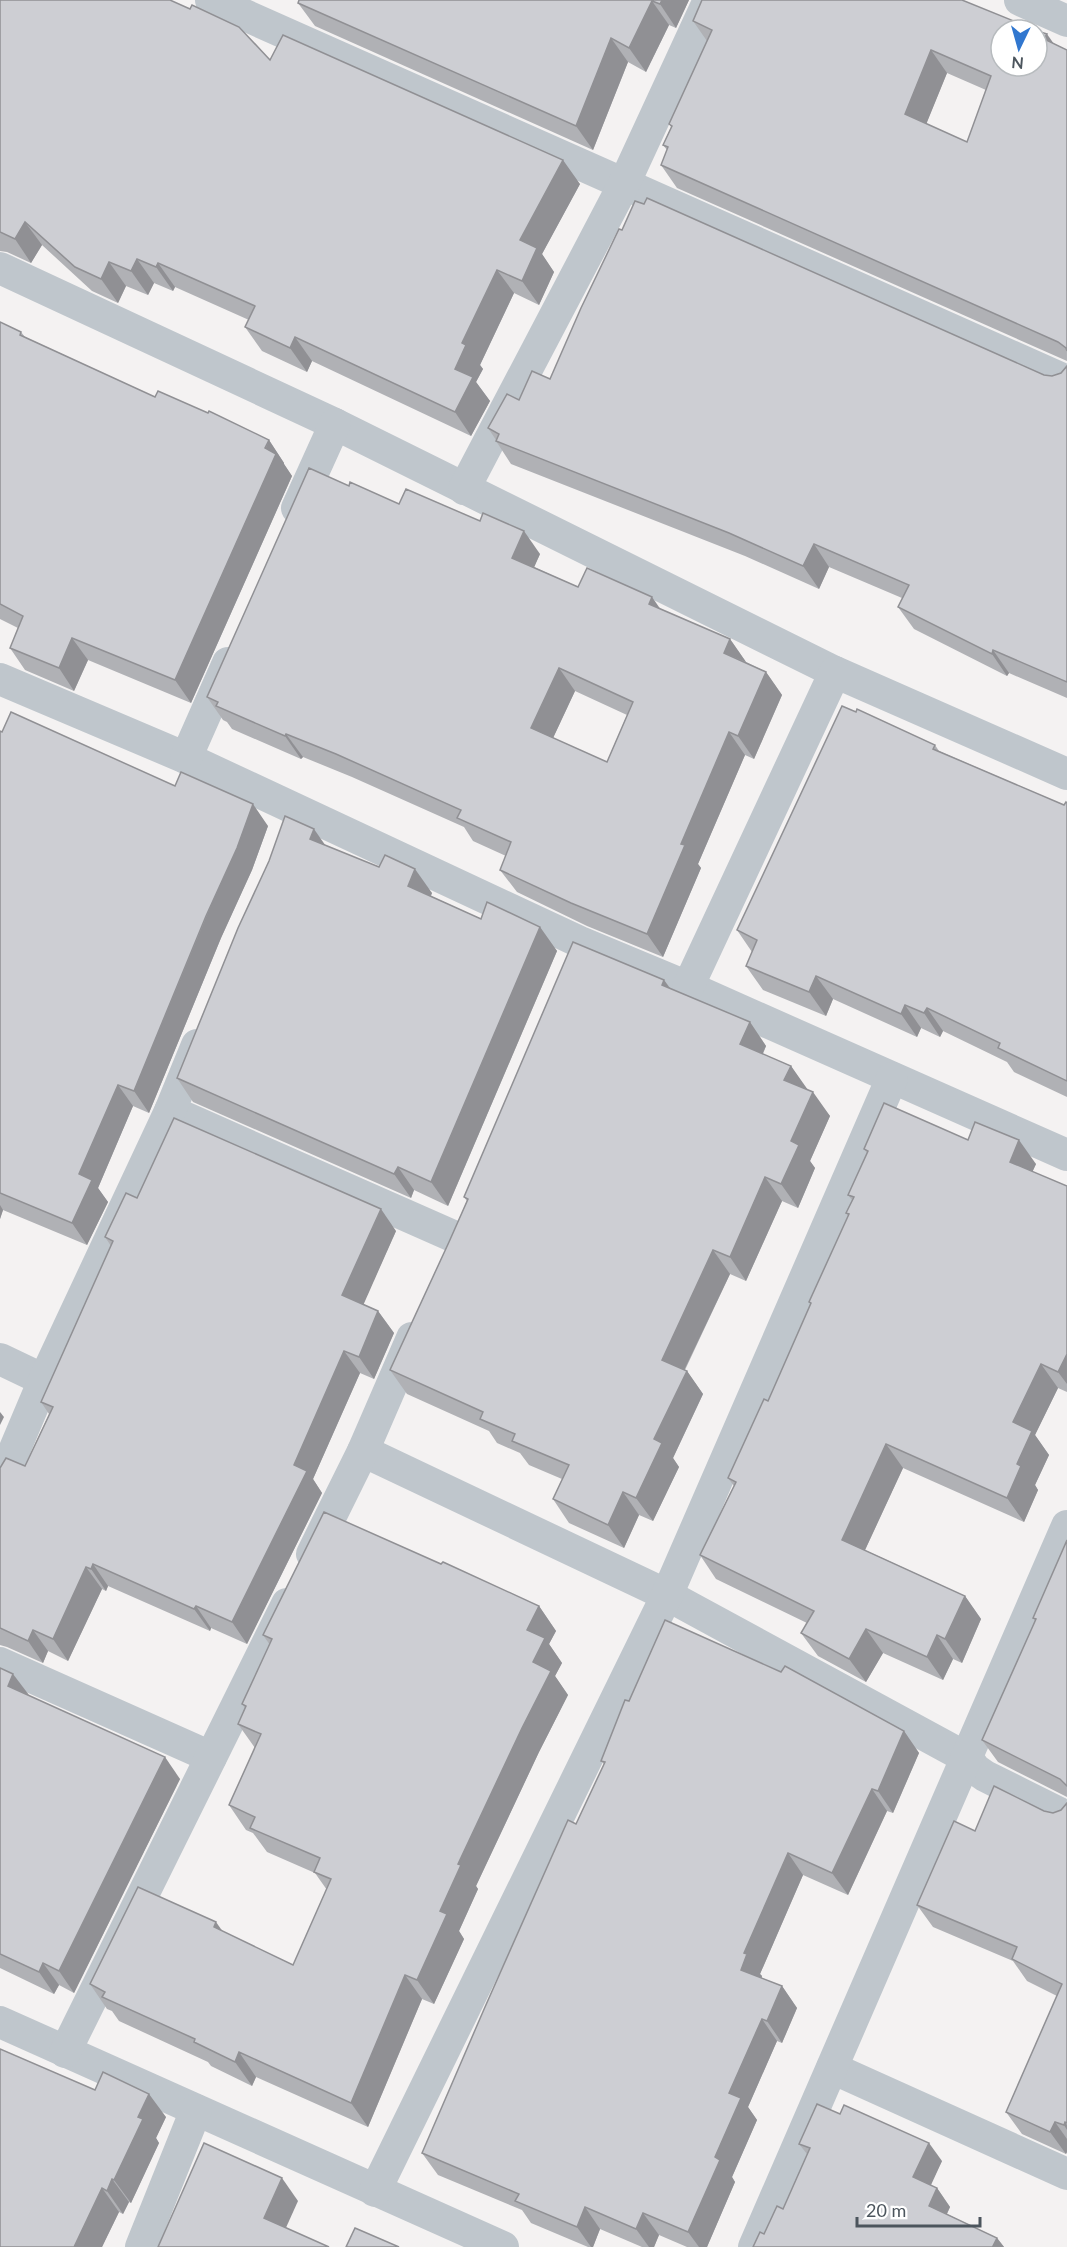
<svg xmlns="http://www.w3.org/2000/svg" width="1067" height="2247" font-family="Lato,sans-serif">
  <style>
    .lines { fill: none; stroke-linecap: round; stroke-linejoin: round }
    .street { stroke: #bfc6cc; stroke-width: 32 }
    .wall { fill: #b0b1b5; fill-rule: evenodd }
    .shaded-wall { fill: #909094 }
    .building { fill: #cdced3; stroke: #909094; stroke-width: 1.5; fill-rule: evenodd }
  </style>
  <rect width="100%" height="100%" fill="#f4f2f2"/>
  <g class="lines">
    <g class="street">
      <polyline points="211,0 1067,381"/>
      <polyline points="1020,0 1067,21"/>
      <polyline points="0,268 335,424 835,672"/>
      <polyline points="464,489 624,184 709,0"/>
      <polyline points="297,508 335,424"/>
      <polyline points="0,679 186,758 580,942 688,987 1067,1155"/>
      <polyline points="186,758 228,663"/>
      <polyline points="688,987 835,672 1067,774"/>
      <polyline points="170,1111 455,1237"/>
      <polyline points="0,1359 44,1380"/>
      <polyline points="363,1451 667,1595 967,1758 975,1769 985,1776 1067,1817"/>
      <polyline points="0,1484 44,1380 170,1111 197,1045"/>
      <polyline points="312,1554 363,1451 412,1338"/>
      <polyline points="0,1663 211,1757"/>
      <polyline points="0,2022 503,2247"/>
      <polyline points="65,2052 287,1604"/>
      <polyline points="832,2068 1067,2174"/>
      <polyline points="375,2191 667,1595 892,1078"/>
      <polyline points="141,2247 196,2110"/>
      <polyline points="754,2247 1067,1526"/>
    </g>
  </g>
  <g class="wall">
    <polygon points="0,0 270,60 580,184 542,254 554,272 539,305 514,293 480,365 483,369 476,382 490,401 471,436 312,361 307,372 262,351 245,327 249,320 175,287 173,291 154,283 148,295 126,286 118,303 92,291 42,245 31,263 7,252 0,251"/>
    <polygon points="689,0 676,28 669,25 646,72 628,62 593,150 315,26 298,3"/>
    <path d="M693,21L1053,43L1067,50V361L677,188L661,165L667,150L663,145L671,127L669,124L707,41ZM947,73L986,90L967,142L926,124Z"/>
    <polygon points="0,322 21,332 25,337 155,397 269,440 284,463 284,464 292,476 191,703 88,660 74,691 25,670 10,648 18,628 0,619"/>
    <polygon points="1067,366 1067,698 1009,673 1007,676 914,629 898,607 902,598 829,567 819,589 745,556 511,464 496,441 496,440 488,428 519,400 550,379 1044,375 1052,376 1061,373"/>
    <path d="M349,486L540,554L534,567L578,587L660,609L730,639L746,662L766,672L782,695L754,759L745,755L698,864L701,868L663,957L587,926L517,892L500,870L506,856L473,841L464,827L352,777L303,757L301,759L232,729L227,722L223,720L207,697ZM575,691L627,715L607,762L553,738Z"/>
    <polygon points="856,712 935,745 939,751 1064,805 1067,803 1067,1097 1014,1072 1007,1062 943,1031 940,1037 921,1028 917,1037 833,999 826,1016 763,990 746,966 752,952 737,930"/>
    <polygon points="0,731 175,786 268,826 252,870 221,938 149,1113 133,1106 98,1188 108,1202 87,1245 3,1210 0,1219"/>
    <polygon points="325,845 432,893 431,896 481,919 540,927 557,951 448,1206 414,1190 411,1198 193,1102 177,1078"/>
    <polygon points="664,980 671,989 750,1022 766,1046 763,1054 791,1066 807,1090 830,1116 810,1161 815,1168 798,1208 782,1201 746,1281 730,1274 685,1370 687,1371 703,1394 673,1458 679,1467 653,1521 639,1515 624,1548 569,1523 553,1499 562,1479 529,1465 520,1453 497,1443 489,1431 407,1394 390,1370 449,1242 467,1201 464,1197"/>
    <polygon points="968,1140 1036,1164 1032,1172 1067,1186 1067,1392 1058,1388 1035,1435 1049,1455 1035,1485 1038,1490 1024,1522 903,1468 865,1550 965,1596 981,1619 962,1663 953,1659 943,1680 883,1653 866,1682 818,1656 801,1633 807,1623 716,1579 700,1555 734,1486 728,1478 768,1401 811,1305 809,1302 848,1216 846,1213 852,1200 848,1195 867,1153 864,1149"/>
    <polygon points="137,1198 396,1231 363,1304 378,1311 394,1333 374,1379 360,1373 313,1479 322,1493 247,1644 211,1628 210,1631 108,1586 106,1591 102,1589 68,1661 48,1651 43,1663 7,1647 0,1645 0,1468 25,1466 49,1414 41,1402 111,1246 105,1237"/>
    <polygon points="1067,1540 1067,1797 998,1762 982,1740 1035,1621 1033,1618"/>
    <polygon points="441,1564 539,1606 556,1631 549,1644 562,1663 555,1676 568,1695 539,1752 476,1886 478,1889 459,1931 464,1939 434,2004 422,1999 368,2127 256,2077 252,2086 211,2066 208,2062 119,2021 112,2011 107,2009 90,1984 222,1931 293,1965 327,1890 315,1873 267,1852 253,1833 246,1830 229,1805 255,1748 238,1724 245,1708 242,1704 270,1645 263,1635"/>
    <polygon points="0,1668 29,1696 180,1779 74,1993 59,1985 54,1994 0,1968"/>
    <polygon points="629,1701 904,1731 919,1753 893,1813 887,1811 848,1895 803,1875 760,1974 762,1976 762,1978 782,1986 797,2008 782,2043 777,2041 748,2107 757,2120 732,2177 735,2182 707,2247 687,2247 659,2235 654,2247 642,2247 600,2229 593,2247 588,2247 531,2223 522,2210 438,2175 422,2153 576,1824 604,1764 601,1761"/>
    <polygon points="1067,1803 1067,2152 1066,2154 1022,2134 1006,2112 1057,1996 1027,1981 1013,1961 933,1927 917,1905 975,1831 1044,1811 1053,1813 1061,1810"/>
    <polygon points="95,2090 166,2117 156,2138 159,2143 131,2203 129,2202 123,2214 119,2212 102,2247 0,2247"/>
    <polygon points="799,2144 942,2161 930,2185 937,2188 950,2207 947,2214 997,2238 1004,2247 753,2247 783,2209 807,2154"/>
  </g>
  <g class="shaded-wall">
    <polygon points="662,0 689,0 676,28 660,4"/>
    <polygon points="652,1 669,25 646,72 629,48"/>
    <polygon points="1047,34 1063,57 1044,39"/>
    <polygon points="611,38 628,62 593,150 576,126"/>
    <polygon points="931,50 947,73 921,137 905,114"/>
    <polygon points="563,160 580,184 542,254 554,272 539,305 522,281 520,240"/>
    <polygon points="25,222 42,245 31,263 15,239"/>
    <polygon points="137,259 154,283 148,295 131,271"/>
    <polygon points="109,262 126,286 118,303 101,279"/>
    <polygon points="158,263 175,287 173,291 156,267"/>
    <polygon points="497,270 514,293 480,365 483,369 476,382 490,401 471,436 455,412 455,369 462,343"/>
    <polygon points="295,337 312,361 307,372 290,348"/>
    <polygon points="269,440 284,463 284,464 292,476 191,703 175,680"/>
    <polygon points="524,531 540,554 528,581 512,558"/>
    <polygon points="814,544 829,567 819,589 803,566"/>
    <polygon points="652,597 668,620 649,604"/>
    <polygon points="72,638 88,660 74,691 59,668"/>
    <polygon points="730,639 746,662 724,653"/>
    <polygon points="993,650 1009,673 1007,676 992,654"/>
    <polygon points="559,668 575,691 547,751 531,728"/>
    <polygon points="766,672 782,695 754,759 738,736"/>
    <polygon points="729,732 745,755 698,864 701,868 663,957 647,934 681,844"/>
    <polygon points="286,734 303,757 301,759 285,736"/>
    <polygon points="253,804 268,826 252,870 221,938 149,1113 134,1091"/>
    <polygon points="314,829 330,852 310,839"/>
    <polygon points="415,869 432,893 424,909 408,886"/>
    <polygon points="540,927 557,951 448,1206 431,1182"/>
    <polygon points="816,976 833,999 826,1016 809,992"/>
    <polygon points="664,980 681,1004 662,985"/>
    <polygon points="905,1005 921,1028 917,1037 901,1014"/>
    <polygon points="927,1008 943,1031 940,1037 924,1013"/>
    <polygon points="750,1022 766,1046 756,1068 740,1044"/>
    <polygon points="791,1066 808,1090 801,1104 784,1080"/>
    <polygon points="118,1085 133,1106 98,1188 108,1202 87,1245 72,1223 79,1174"/>
    <polygon points="813,1092 830,1116 810,1161 815,1168 798,1208 781,1184 791,1141"/>
    <polygon points="1019,1140 1036,1164 1026,1186 1010,1162"/>
    <polygon points="398,1167 414,1190 411,1198 394,1174"/>
    <polygon points="765,1177 782,1201 746,1281 730,1257"/>
    <polygon points="0,1205 3,1210 0,1219"/>
    <polygon points="381,1209 396,1231 358,1317 342,1295"/>
    <polygon points="713,1250 730,1274 678,1383 662,1360"/>
    <polygon points="378,1311 394,1333 374,1379 359,1357"/>
    <polygon points="344,1351 360,1373 313,1479 322,1493 247,1644 232,1622 294,1465"/>
    <polygon points="1067,1354 1067,1384 1058,1372"/>
    <polygon points="1041,1364 1058,1388 1035,1435 1049,1455 1035,1485 1038,1490 1024,1522 1007,1498 1017,1464 1013,1422"/>
    <polygon points="687,1371 703,1394 673,1458 679,1467 653,1521 636,1498 654,1439"/>
    <polygon points="0,1412 4,1417 0,1425"/>
    <polygon points="886,1444 903,1468 859,1563 842,1540"/>
    <polygon points="623,1492 639,1515 624,1548 608,1525"/>
    <polygon points="93,1564 108,1586 106,1591 91,1569"/>
    <polygon points="86,1567 102,1589 68,1661 53,1639"/>
    <polygon points="965,1596 981,1619 962,1663 945,1639"/>
    <polygon points="196,1606 211,1628 210,1631 194,1609"/>
    <polygon points="539,1606 556,1631 549,1644 562,1663 555,1676 568,1695 539,1752 476,1886 478,1889 459,1931 464,1939 434,2004 417,1980 440,1911 533,1662 527,1630"/>
    <polygon points="866,1629 883,1653 866,1682 849,1659"/>
    <polygon points="33,1630 48,1651 43,1663 28,1641"/>
    <polygon points="937,1635 953,1659 943,1680 927,1657"/>
    <polygon points="13,1674 29,1695 8,1686"/>
    <polygon points="904,1731 919,1753 893,1813 878,1791"/>
    <polygon points="165,1757 180,1779 74,1993 59,1971"/>
    <polygon points="872,1789 887,1811 848,1895 832,1873"/>
    <polygon points="788,1853 803,1875 760,1974 762,1976 756,1992 741,1970 744,1953"/>
    <polygon points="216,1922 233,1946 214,1927"/>
    <polygon points="43,1963 59,1985 54,1994 39,1972"/>
    <polygon points="405,1975 422,1999 368,2127 351,2103"/>
    <polygon points="782,1986 797,2008 782,2043 767,2021"/>
    <polygon points="762,2019 777,2041 748,2107 757,2120 732,2177 735,2182 707,2247 699,2247 688,2232 715,2157 729,2093"/>
    <polygon points="239,2052 256,2077 252,2086 235,2062"/>
    <polygon points="149,2094 166,2117 156,2138 159,2143 131,2203 114,2180 138,2117"/>
    <polygon points="1055,2122 1067,2139 1067,2152 1066,2154 1050,2132"/>
    <polygon points="1065,2122 1067,2125 1067,2130 1064,2125"/>
    <polygon points="929,2143 942,2161 926,2196 913,2177"/>
    <polygon points="282,2178 298,2201 280,2241 264,2218"/>
    <polygon points="112,2179 129,2202 123,2214 107,2191"/>
    <polygon points="102,2188 119,2212 102,2247 74,2247"/>
    <polygon points="937,2188 950,2207 942,2224 929,2206"/>
    <polygon points="585,2207 600,2229 593,2247 591,2247 577,2227"/>
    <polygon points="643,2213 659,2235 654,2247 649,2247 636,2229"/>
    <polygon points="997,2238 1004,2247 994,2247 993,2246"/>
  </g>
  <g class="building">
    <polygon points="0,0 170,0 190,9 192,5 239,27 270,60 283,35 563,160 520,240 537,248 522,281 497,270 462,343 466,345 455,369 473,377 455,412 295,337 290,348 245,327 255,306 158,263 156,267 137,259 131,271 109,262 101,279 75,267 25,222 15,239 0,232"/>
    <polygon points="299,0 662,0 660,4 652,1 629,48 611,38 576,126 298,3"/>
    <path d="M702,0H962L1036,30H1001V66H1037V31L1047,34L1044,39L1067,50V351L1066,348L1058,342L661,165L668,147L663,145L672,126L669,124L712,30L693,21ZM931,50L991,76L967,142L905,114Z"/>
    <polygon points="647,198 1044,375 1052,376 1061,373 1067,366 1067,682 993,650 992,654 898,607 909,585 814,544 803,566 729,533 496,441 499,434 488,428 507,394 519,400 532,371 550,379 581,308 619,229 622,230 635,201 644,204"/>
    <polygon points="0,322 21,332 20,335 155,397 158,391 208,413 209,411 269,440 265,448 276,454 175,680 72,638 59,668 10,648 23,616 0,604"/>
    <path d="M309,468L349,486L350,482L399,504L406,489L480,521L483,513L524,531L512,558L578,587L587,568L652,597L649,604L730,639L724,653L766,672L738,736L729,732L681,844L685,845L647,934L571,903L500,870L511,842L457,818L461,810L336,754L286,734L285,736L216,706L218,702L207,697ZM559,668L633,702L607,762L531,728Z"/>
    <polygon points="842,706 856,712 857,709 935,745 933,749 1064,805 1066,802 1067,803 1067,1081 998,1048 1000,1043 927,1008 924,1013 905,1005 901,1014 816,976 809,992 746,966 757,940 737,930"/>
    <polygon points="11,712 175,786 181,772 253,804 237,848 206,916 134,1091 118,1085 79,1174 92,1180 72,1223 0,1193 0,731 2,732"/>
    <polygon points="285,816 314,829 310,839 379,867 385,855 415,869 408,886 481,919 487,902 540,927 431,1182 398,1167 394,1174 177,1078 238,928 269,861"/>
    <polygon points="573,942 664,980 662,985 750,1022 740,1044 791,1066 784,1080 813,1092 791,1141 799,1145 781,1184 765,1177 730,1257 713,1250 662,1360 687,1371 654,1439 662,1443 636,1498 623,1492 608,1525 553,1499 569,1465 512,1441 515,1434 480,1419 483,1412 390,1370 449,1242 468,1199 464,1197"/>
    <polygon points="884,1103 968,1140 975,1122 1019,1140 1010,1162 1067,1186 1067,1354 1058,1372 1041,1364 1013,1422 1032,1431 1017,1464 1021,1466 1007,1498 886,1444 842,1540 965,1596 945,1639 937,1635 927,1657 866,1629 849,1659 801,1633 814,1611 700,1555 736,1482 728,1478 764,1399 768,1401 811,1303 809,1302 849,1214 846,1213 854,1197 848,1195 868,1151 864,1149"/>
    <polygon points="174,1118 381,1209 342,1295 378,1311 359,1357 344,1351 294,1465 307,1471 232,1622 196,1606 194,1609 93,1564 91,1569 86,1567 53,1639 33,1630 28,1641 0,1628 0,1468 6,1458 25,1466 53,1407 41,1402 113,1241 105,1237 126,1193 137,1198"/>
    <polygon points="324,1512 441,1564 443,1562 539,1606 527,1630 545,1638 533,1662 551,1671 522,1728 458,1864 461,1865 440,1911 447,1914 417,1980 405,1975 351,2103 239,2052 235,2062 194,2042 195,2039 102,1997 105,1992 90,1984 138,1887 216,1922 214,1927 293,1965 331,1879 314,1872 320,1858 250,1828 255,1817 229,1805 261,1734 238,1724 246,1706 242,1704 272,1639 263,1635"/>
    <polygon points="1067,1540 1067,1786 1060,1779 982,1740 1036,1619 1033,1618"/>
    <polygon points="665,1620 781,1672 785,1666 904,1731 878,1791 872,1789 832,1873 788,1853 744,1953 747,1954 741,1970 782,1986 767,2021 762,2019 729,2093 741,2098 715,2157 720,2160 688,2232 643,2213 636,2229 585,2207 577,2227 515,2201 519,2194 422,2153 485,2007 568,1820 576,1824 605,1762 601,1761 625,1700 629,1701"/>
    <polygon points="0,1668 13,1674 8,1686 165,1757 59,1971 43,1963 39,1972 0,1954"/>
    <polygon points="994,1786 1044,1811 1053,1813 1061,1810 1067,1803 1067,2123 1065,2122 1064,2125 1055,2122 1050,2132 1006,2112 1062,1984 1012,1959 1017,1947 917,1905 954,1821 975,1831"/>
    <polygon points="0,2049 95,2090 103,2072 149,2094 138,2117 143,2119 114,2180 112,2179 107,2191 102,2188 74,2247 0,2247"/>
    <polygon points="817,2104 840,2114 844,2105 929,2143 913,2177 937,2188 929,2206 997,2238 993,2246 997,2247 753,2247 760,2232 764,2234 777,2206 783,2209 810,2148 799,2144"/>
    <polygon points="204,2143 282,2178 264,2218 329,2247 158,2247"/>
    <polygon points="355,2228 399,2247 346,2247"/>
  </g>
  <g transform="translate(1019 48) rotate(185)"><circle r="28" fill="#ffffff" stroke="#b7bbbe" stroke-width="1.5"/>
  <path d="M0-4.5L10 22L0 15L-10 22Z" fill="#3177cf"/>
  <text y="-9" font-size="16" font-weight="bold" text-anchor="middle" fill="#4c555d">N</text>
  </g>
  <path d="M857 2217v9h123v-9" fill="none" stroke="#4c555d" stroke-width="3"/>
  <text x="866" y="2217" font-size="18" fill="#4c555d" stroke="#ffffff" stroke-width="4.5" paint-order="stroke">20 m</text>
</svg>
